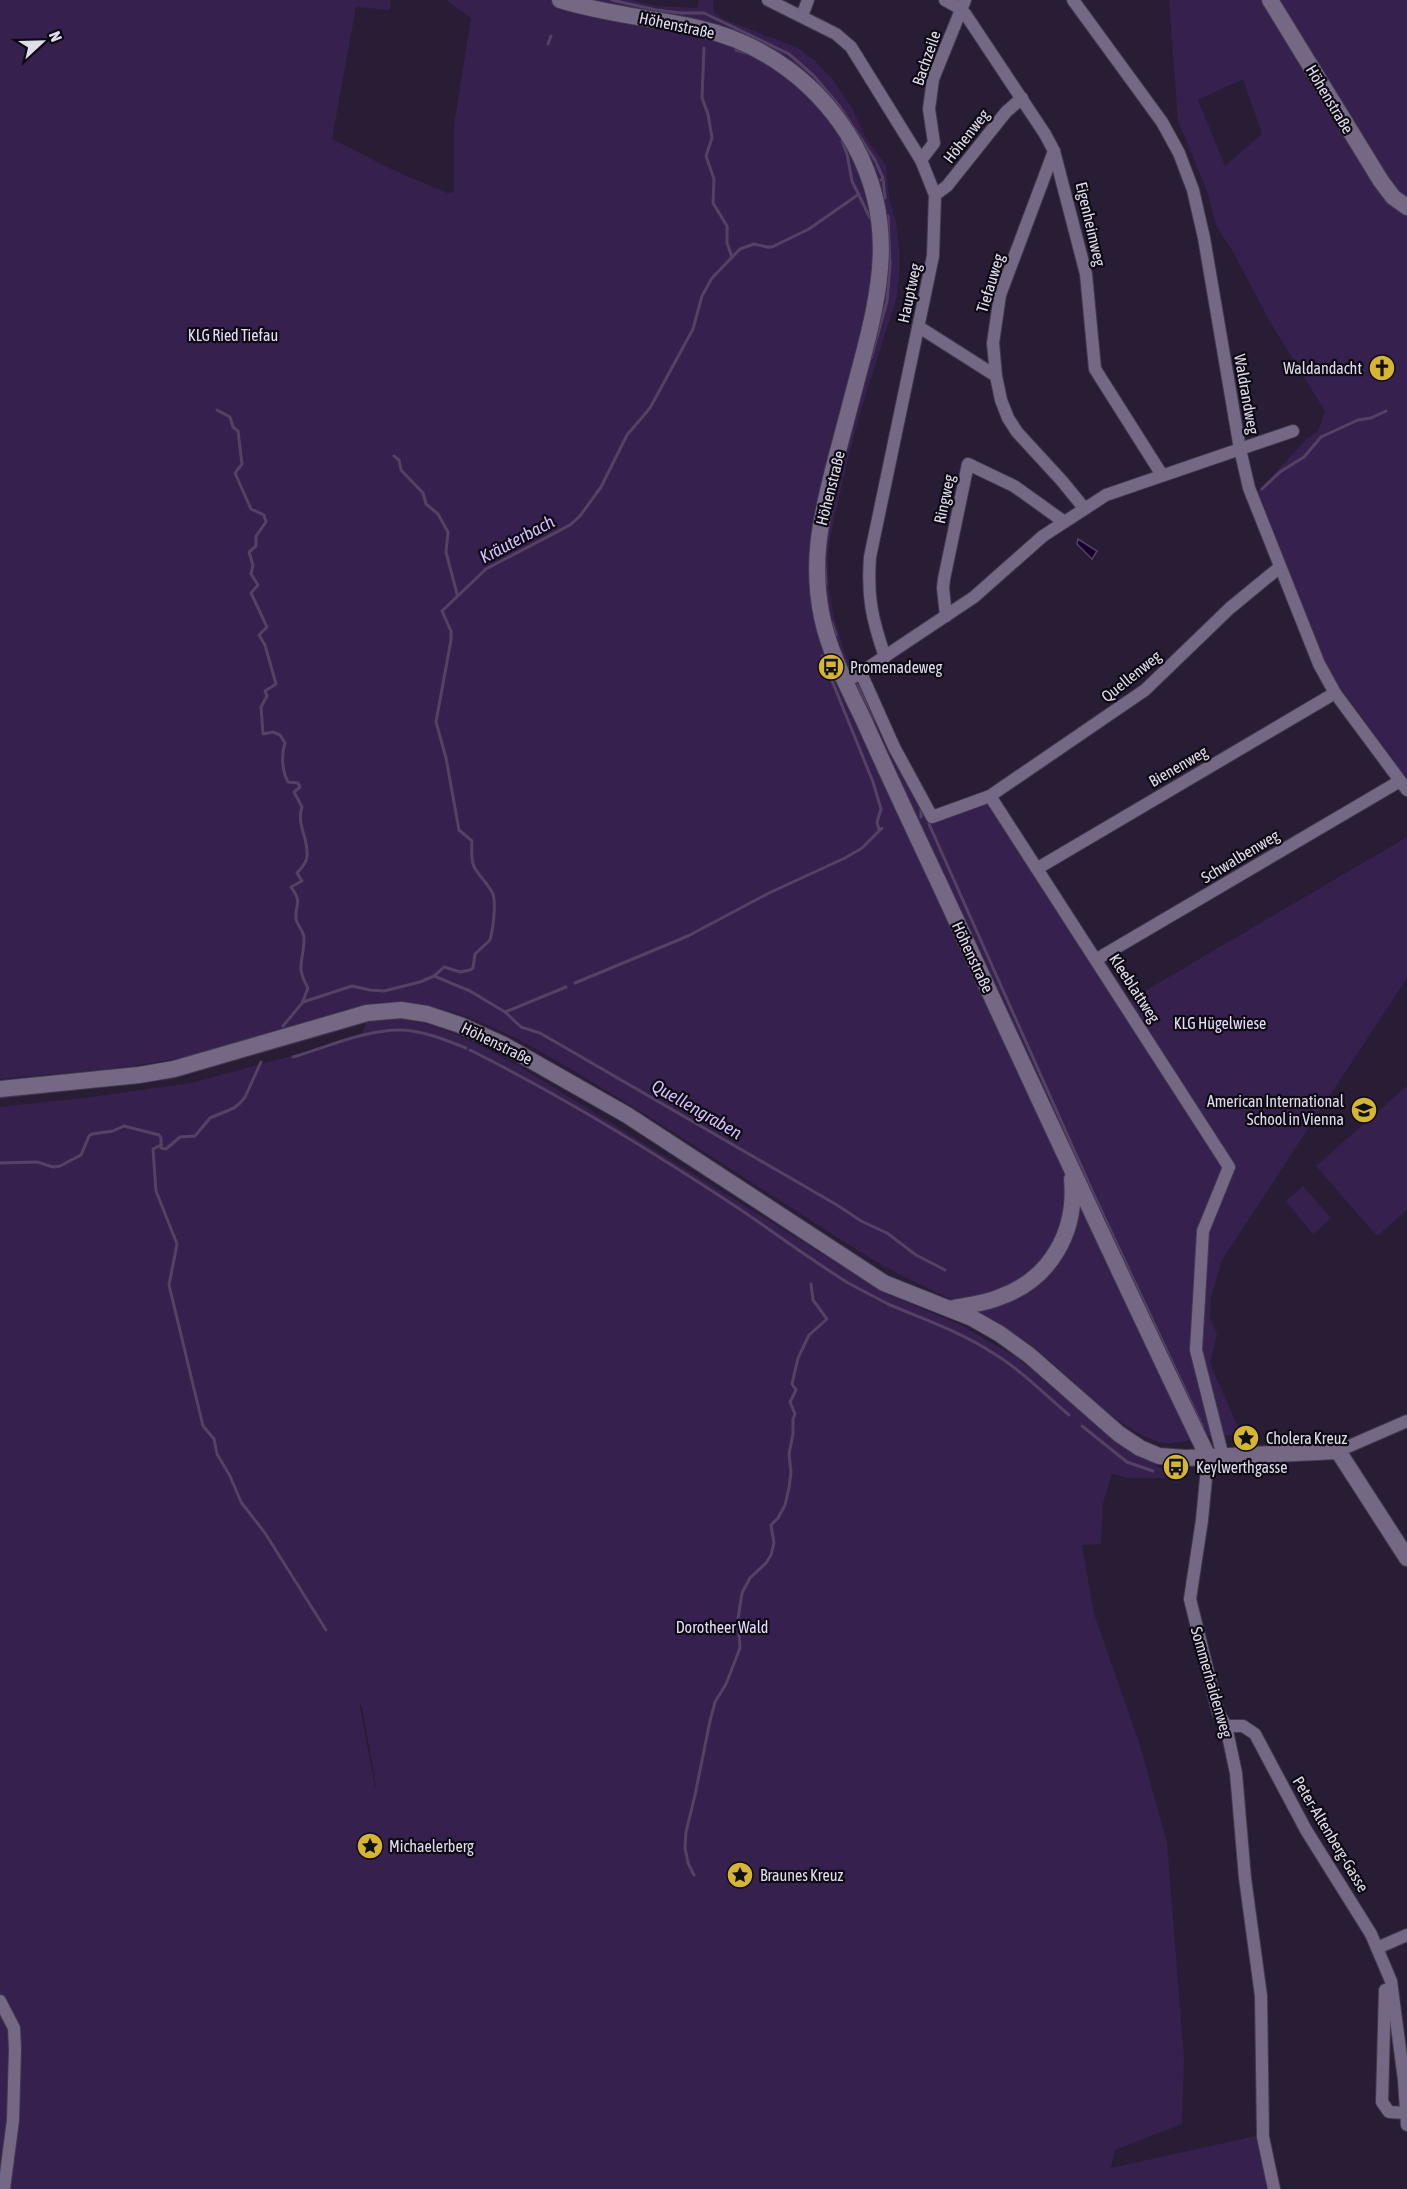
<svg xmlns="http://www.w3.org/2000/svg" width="1407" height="2189" font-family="'Asap Condensed',sans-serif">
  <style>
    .green { fill: #36204e; fill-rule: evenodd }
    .water { fill: #17002b; stroke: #544265; stroke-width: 1.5 }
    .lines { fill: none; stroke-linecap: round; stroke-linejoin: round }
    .stream { stroke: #544265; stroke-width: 3 }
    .street-casing { stroke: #42394e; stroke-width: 14 }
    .secondary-casing { stroke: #42394e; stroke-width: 18 }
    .street { stroke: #746885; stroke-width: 12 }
    .secondary { stroke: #746885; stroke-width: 16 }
    .labels { text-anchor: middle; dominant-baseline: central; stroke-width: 4.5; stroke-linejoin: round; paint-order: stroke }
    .street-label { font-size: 16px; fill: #e2dcec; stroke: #0e0a14 }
    .park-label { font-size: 16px; fill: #e9dcfc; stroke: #0e0a14 }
    .poi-label { font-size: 16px; fill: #e2dcec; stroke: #0e0a14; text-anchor: start }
    .water-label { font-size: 18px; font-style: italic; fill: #d8befe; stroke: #0e0a14 }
  </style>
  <rect width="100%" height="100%" fill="#281d35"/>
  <g class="green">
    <path d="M0,0H391L390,10L356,7L332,139L391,169L447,193L454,192V125L471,18L446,0H631L655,6L697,8L699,0H713L714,12L723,19L798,48L815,61L832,79L852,108L867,140L886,165L889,198L896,223L899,248V277L896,301C876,361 856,422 842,484C836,511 828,538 828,565C828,600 836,631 849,662L859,666L870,682L931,806L936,813L993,791L1128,1001L1407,837V978L1222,1260L1211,1297L1210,1318L1217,1334L1210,1363L1242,1436C1231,1436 1218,1434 1207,1436C1189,1439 1172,1448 1153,1440C1102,1419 1067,1369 1022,1339C975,1306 919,1288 870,1258C782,1203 696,1145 607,1091C548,1056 483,1013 413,1003C378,998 344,1010 312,1020C272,1031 232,1045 192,1055C130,1070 64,1072 0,1079Z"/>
    <path d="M1169,0H1407V778L1329,672L1258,491L1306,440L1318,431L1325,411L1269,320L1231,248L1217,228L1207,191L1178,121ZM1243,79L1262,134L1225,166L1198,100Z"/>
    <path d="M394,1018C440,1022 479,1045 519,1066L887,1294L961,1325L1016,1357L1130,1452L1150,1461L1169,1473L1170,1478H1128L1112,1474L1103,1503L1101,1544L1082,1545L1094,1614L1139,1742L1167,1843L1184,2058L1182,2124L1115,2150L1111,2168L1256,2136L1265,2177L1266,2189H0V1107L92,1097L191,1083L361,1037L367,1020ZM359,1702L362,1707L376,1786H375Z"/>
    <polygon points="363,1020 360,1025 170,1080 0,1099 0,1095 33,1091"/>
    <polygon points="1407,1086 1407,1210 1377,1236 1316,1166"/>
    <polygon points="1303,1186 1331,1218 1313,1234 1286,1201"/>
  </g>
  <polygon class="water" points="1078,539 1097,551 1092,559 1077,544"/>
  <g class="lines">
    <g class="stream">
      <polyline points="612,0 656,10 681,13 704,13 789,54 814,76 840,107 875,160 883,178 881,180"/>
      <polyline points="548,44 551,36"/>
      <polyline points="704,48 702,98 708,114 712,138 706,156 714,179 713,203 727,226 727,243 732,257"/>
      <polyline points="736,50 746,53"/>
      <polyline points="842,141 847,154 852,181 870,218"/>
      <polyline points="883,179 885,198"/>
      <polyline points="871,358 887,301 890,265 888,216"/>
      <path d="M217,410L230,417L233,427L238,431L242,464L235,473L251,509L264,515L266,522L256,536V546L249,552L253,565L251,574L258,585L251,593L267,627L259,635L265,645L276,684L265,691L267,696L261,707L263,734L273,732L280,735L285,743C281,755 282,771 288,782L298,783L300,787L294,792L302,807C296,825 309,839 307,856C307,863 301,868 297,873L302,881L291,887C303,904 295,902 296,919C297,925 303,930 304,937C305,960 294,964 308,988L303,1001"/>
      <polyline points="394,456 399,460 401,470 423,493 426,504 438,514 448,532 446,552 457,594"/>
      <polyline points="1262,489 1280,472 1304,457 1321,437 1358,420 1371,418 1386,411"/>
      <polyline points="825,566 826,584"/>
      <polyline points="832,623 836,635"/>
      <polyline points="822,656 873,782 881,809 877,822 879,830"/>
      <polyline points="857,685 876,721"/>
      <polyline points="921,817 921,809"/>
      <polyline points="929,824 1094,1195 1203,1428"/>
      <polyline points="434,976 470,991 505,1012 521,1027 540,1033 837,1205 861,1221 887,1233 916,1255 945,1270"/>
      <polyline points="575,983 688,936 769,893 845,858 862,848 882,828"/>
      <polyline points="505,1012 566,987"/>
      <path d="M283,1026L303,1002L352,986L370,990L384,991L420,982L434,976L444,967L460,972L470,970L473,968L475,954L490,940C493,929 497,901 492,892C477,867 470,875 472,841L459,830L446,758L436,722L451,640V631L442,611L486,569L570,525L580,516L601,487L627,435L650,408L693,329L702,296L712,278L740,249L754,244L767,247H772L809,229L859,194"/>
      <path d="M470,1050C562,1096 652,1151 738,1208C775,1233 810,1259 848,1283"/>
      <path d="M293,1057C327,1047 364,1030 400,1030C421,1030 446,1040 466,1048"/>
      <polyline points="161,1145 153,1149 156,1191 177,1244 169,1285 203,1426 214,1439 217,1454 230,1476 241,1502 265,1533 326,1630"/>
      <polyline points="0,1163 37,1162 53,1167 60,1166 81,1155 89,1136 92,1134 113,1131 124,1126 159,1135 161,1138 161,1148 166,1149 180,1137 195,1136 210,1118 234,1108 240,1103 245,1097 261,1062"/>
      <polyline points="850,1284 886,1303"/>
      <path d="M888,1304C923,1319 961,1332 993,1353C1021,1370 1044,1394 1069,1415"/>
      <polyline points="1082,1426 1127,1462 1153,1471"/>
      <polyline points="694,1875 688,1863 685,1848 686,1832 695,1795 710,1721 715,1702 726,1684 740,1648 738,1619 742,1593 750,1578 766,1563 771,1555 774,1543 771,1525 778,1518 785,1505 789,1488 791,1472 789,1454 793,1434 793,1419 795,1414 790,1402 796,1390 792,1384 798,1358 809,1335 827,1319 813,1300 811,1284"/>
    </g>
    <defs>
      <g id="street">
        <path d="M768,0L836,34L851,47L921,160L935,195L933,256L870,557C867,597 872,619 885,657"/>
        <polyline points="945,0 961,9 966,15 1045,134 1054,151 1086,274 1095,369 1162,475"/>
        <polyline points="1073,0 1162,122 1179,153 1193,190 1204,238 1240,449 1249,488 1319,664 1335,693 1407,790"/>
        <polyline points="802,16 808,0"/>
        <polyline points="1054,151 1000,295 993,343 996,376 1001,400 1008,418 1017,432 1062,481 1084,508"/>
        <polyline points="921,160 934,143 929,109 933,79 965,0"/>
        <polyline points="935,195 947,186 1006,112 1022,98"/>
        <polyline points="919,327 996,376"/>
        <polyline points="946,616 943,588 944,579 968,464 1014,486 1063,521"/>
        <polyline points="861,673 894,747 932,817 990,796 1145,690 1230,608 1280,567"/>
        <polyline points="854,677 974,597 1043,536 1106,495 1293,431"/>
        <polyline points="990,796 1229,1167 1203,1231 1196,1350 1223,1457"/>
        <polyline points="1038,868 1335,693"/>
        <polyline points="1097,959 1400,781"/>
        <polyline points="1338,1451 1407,1421"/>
        <polyline points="1208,1457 1202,1520 1190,1599 1218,1712 1226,1726 1236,1773 1245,1878 1261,1996 1263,2137 1274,2189"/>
        <polyline points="1226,1726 1243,1726 1255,1734 1306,1830 1371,1934 1391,1981 1404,2080 1407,2125"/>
        <polyline points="1377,1948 1407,1935"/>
        <polyline points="1385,1990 1382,2102 1389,2112 1406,2113"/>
        <polyline points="0,2001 14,2028 15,2049 13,2120 4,2189"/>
      </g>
      <g id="secondary">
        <path d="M560,0C605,14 652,18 698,28C765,43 821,85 855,146C896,222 881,289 860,368C851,402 842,436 833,470C820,522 811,564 822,617C830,655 849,689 865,723C889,777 914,830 939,883C1028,1075 1116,1267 1208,1457"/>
        <polyline points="1270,0 1381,181 1393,197 1407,207"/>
        <polyline points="0,1089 139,1075 174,1069 367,1013 401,1010 427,1014 460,1025 504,1045 627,1115 884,1283 972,1318 1000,1334 1029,1355 1119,1434 1140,1448 1159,1456 1186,1458 1338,1451 1407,1558"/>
        <path d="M950,1309C967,1305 984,1304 1000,1297C1051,1279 1077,1231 1072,1179"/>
      </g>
    </defs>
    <use href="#street" class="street-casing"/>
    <use href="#secondary" class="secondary-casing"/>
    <use href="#street" class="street"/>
    <use href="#secondary" class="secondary"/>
  </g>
  <defs>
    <symbol id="church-disc" viewBox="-11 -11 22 22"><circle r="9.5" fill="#d6b534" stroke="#0e0a14"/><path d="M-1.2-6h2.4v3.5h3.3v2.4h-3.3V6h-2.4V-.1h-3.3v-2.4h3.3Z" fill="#111"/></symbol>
    <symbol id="bus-disc" viewBox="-11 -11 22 22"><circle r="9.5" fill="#d6b534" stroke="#0e0a14"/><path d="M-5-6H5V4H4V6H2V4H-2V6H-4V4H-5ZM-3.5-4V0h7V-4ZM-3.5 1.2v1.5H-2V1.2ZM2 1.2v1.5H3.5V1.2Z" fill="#111"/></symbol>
    <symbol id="school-disc" viewBox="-11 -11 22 22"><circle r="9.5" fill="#d6b534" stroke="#0e0a14"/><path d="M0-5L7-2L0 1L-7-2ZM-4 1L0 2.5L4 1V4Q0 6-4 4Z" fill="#111"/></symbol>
    <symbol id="sight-disc" viewBox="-11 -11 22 22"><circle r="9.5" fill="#d6b534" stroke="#0e0a14"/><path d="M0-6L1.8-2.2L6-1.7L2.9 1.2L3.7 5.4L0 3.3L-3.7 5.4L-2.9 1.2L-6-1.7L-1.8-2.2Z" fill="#111"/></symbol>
  </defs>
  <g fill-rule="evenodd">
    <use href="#church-disc" x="1367" y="353" width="30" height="30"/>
    <use href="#bus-disc" x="816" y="652" width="30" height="30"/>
    <use href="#school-disc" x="1349" y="1095" width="30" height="30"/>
    <use href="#sight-disc" x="1231" y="1423" width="30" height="30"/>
    <use href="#bus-disc" x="1161" y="1452" width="30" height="30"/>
    <use href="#sight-disc" x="355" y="1831" width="30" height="30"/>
    <use href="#sight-disc" x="725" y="1860" width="30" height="30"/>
  </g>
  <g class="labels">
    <g class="street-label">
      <text transform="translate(677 25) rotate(12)">Höhenstraße</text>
      <text transform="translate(926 58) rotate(-71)">Bachzeile</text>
      <text transform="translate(1330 99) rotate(59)">Höhenstraße</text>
      <text transform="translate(966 136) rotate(-52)">Höhenweg</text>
      <text transform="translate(1091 224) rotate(77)">Eigenheimweg</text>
      <text transform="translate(990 283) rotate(-73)">Tiefauweg</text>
      <text transform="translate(909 293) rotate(-78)">Hauptweg</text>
      <text transform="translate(1247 394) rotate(80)">Waldrandweg</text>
      <text transform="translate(830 488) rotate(-76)">Höhenstraße</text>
      <text transform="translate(944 499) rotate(-78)">Ringweg</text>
      <text transform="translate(1131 676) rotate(-39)">Quellenweg</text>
      <text transform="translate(1178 766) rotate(-30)">Bienenweg</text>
      <text transform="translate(1240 856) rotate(-31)">Schwalbenweg</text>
      <text transform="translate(973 957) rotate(65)">Höhenstraße</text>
      <text transform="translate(1135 988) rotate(57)">Kleeblattweg</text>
      <text transform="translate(497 1043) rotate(26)">Höhenstraße</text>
      <text transform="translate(1212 1682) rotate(74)">Sommerhaidenweg</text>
      <text transform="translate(1331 1834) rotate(59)">Peter-Altenberg-Gasse</text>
    </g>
    <g class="park-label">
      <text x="233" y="335">KLG Ried Tiefau</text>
      <text x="1220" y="1023">KLG Hügelwiese</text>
      <text x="722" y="1627">Dorotheer Wald</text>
    </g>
    <g class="poi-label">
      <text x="1362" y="368" text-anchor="end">Waldandacht</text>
      <text x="850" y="667">Promenadeweg</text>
      <text x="1344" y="1101" text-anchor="end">American International<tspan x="1344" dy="18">School in Vienna</tspan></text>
      <text x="1266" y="1438">Cholera Kreuz</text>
      <text x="1196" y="1467">Keylwerthgasse</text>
      <text x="389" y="1846">Michaelerberg</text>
      <text x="760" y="1875">Braunes Kreuz</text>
    </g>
    <g class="water-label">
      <text transform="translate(517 539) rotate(-28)">Kräuterbach</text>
      <text transform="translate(697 1109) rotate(30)">Quellengraben</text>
    </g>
  </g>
  <g transform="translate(42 42) rotate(68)" stroke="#0e0a14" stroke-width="4.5" paint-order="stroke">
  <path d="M0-4.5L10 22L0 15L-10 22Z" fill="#e2dcec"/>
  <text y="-9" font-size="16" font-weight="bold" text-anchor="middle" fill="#e2dcec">N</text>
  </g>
</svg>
